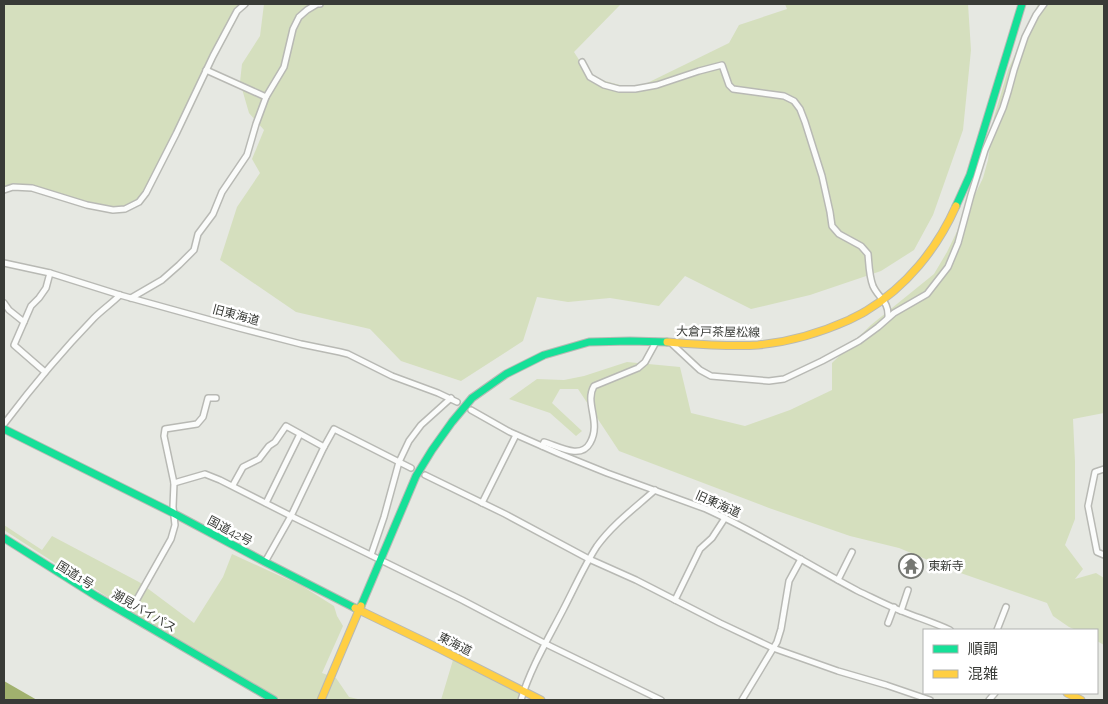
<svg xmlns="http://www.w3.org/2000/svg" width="1108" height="704" font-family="Raleway,'Noto Sans JP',sans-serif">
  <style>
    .green { fill: #d5dfbe }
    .water { fill: #a1b16e }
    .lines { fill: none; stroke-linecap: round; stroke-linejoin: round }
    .street-casing { stroke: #b8b9b4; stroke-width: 8 }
    .fast-casing { stroke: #b8b9b4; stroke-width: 9 }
    .slow-casing { stroke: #b8b9b4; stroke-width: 9 }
    .street { stroke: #fbfcfb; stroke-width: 5 }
    .fast { stroke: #16e098; stroke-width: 7 }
    .slow { stroke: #ffcf43; stroke-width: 7 }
    .labels { text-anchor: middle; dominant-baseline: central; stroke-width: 5; stroke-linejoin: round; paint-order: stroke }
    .street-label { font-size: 12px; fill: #393b37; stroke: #fff }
    .poi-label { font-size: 12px; fill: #393b37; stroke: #fff; text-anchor: start }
  </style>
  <rect width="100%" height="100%" fill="#e6e8e2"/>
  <g class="green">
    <polygon points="4,4 244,4 237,12 144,197 125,209 23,188 4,193"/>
    <polygon points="264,4 621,4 574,52 590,77 635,89 729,43 739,25 787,9 785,4 968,4 971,50 963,130 933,215 914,250 881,271 810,295 751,309 685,276 659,306 610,298 568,302 537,297 523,341 461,381 401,361 370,329 296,312 220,260 237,207 260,173 252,159 264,130 249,113 240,82 242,64 260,36"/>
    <polygon points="1038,4 1104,4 1104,413 1073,419 1075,462 1075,519 1065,545 1083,569 1075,579 1096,573 1104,578 1104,645 1097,641 1097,630 1076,630 1069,627 1053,616 1047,603 952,570 899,548 850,536 769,508 619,451 578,389 560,389 552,403 582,431 576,436 550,413 509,399 537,379 564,380 584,376 627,362 680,367 691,413 745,426 790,410 832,390 832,363 871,325 934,274 947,252 983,178 988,160 994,117 1008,70"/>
    <polygon points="4,525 42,550 52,536 139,582 194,623 223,577 232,554 302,586 334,606 337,616 343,626 322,673 336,678 349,697 362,700 281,700 123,607 4,530"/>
    <polygon points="453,660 520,693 517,700 468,700 464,699 463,700 441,700"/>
  </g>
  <polygon class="water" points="4,681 37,700 4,700"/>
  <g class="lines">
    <defs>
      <g id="street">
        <path d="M582,62L590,77L604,85L619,89H635L657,85L699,71L722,65L729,85L733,89L784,96L794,101L800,109L805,122L822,176L830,212L832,226L839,234L861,246L868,254C869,264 869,276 873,286C879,299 889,301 888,317"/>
        <polyline points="206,70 266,97"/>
        <polyline points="4,190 13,187 32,188 87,205 113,210 125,209 139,202 146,193 176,134 213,56 237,11 245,4"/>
        <polyline points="4,263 50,273 120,295 239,328 301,344 340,352 348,354 392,376 438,393 457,402"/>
        <polyline points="131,298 162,280 179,265 194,250 198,234 213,214 222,192 247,155 256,124 266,97 284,67 293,29 299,17 307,10 317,4 320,4"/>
        <polyline points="4,303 9,310 24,322"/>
        <polyline points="671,343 700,370 711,376 769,381 784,379 822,361 859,341 878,327 894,313 927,294 948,267 958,243 971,195 985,150 1003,108 1008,92 1014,70 1025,37 1036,15 1044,4"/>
        <polyline points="45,372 14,345 31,306 39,298 46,288 50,273"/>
        <path d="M471,410L510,432L560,454L607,473L706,509C759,533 807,564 858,591C873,598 888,606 904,612C919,618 935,623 950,630"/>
        <path d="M4,424C32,387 62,351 94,318C102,310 112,303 120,295"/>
        <path d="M542,446L544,442C558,446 581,460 590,443C602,422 584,403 594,386L638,368L645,362L656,342"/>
        <polyline points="1104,469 1095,472 1088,506 1097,552 1104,555"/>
        <polyline points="425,475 505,514 589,559 636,580 720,623 773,648 838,671 886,685 930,700"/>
        <polyline points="174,483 205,474 220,480 291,516 462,600 546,644 661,700"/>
        <polyline points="233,485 243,467 259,459 269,446 275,442 286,426 324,447"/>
        <polyline points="266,503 300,434"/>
        <polyline points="482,503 516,435"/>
        <polyline points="371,555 384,517 399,462 409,441 421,425 451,398"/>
        <polyline points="265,562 291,516 324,447 334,429 411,468"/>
        <polyline points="838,580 852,552"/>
        <polyline points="675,600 700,549 712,538 725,518"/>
        <polyline points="132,608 171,539 175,525 173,507 174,483 164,436 165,429 197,424 203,417 208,398 216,398"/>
        <polyline points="901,611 908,590"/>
        <polyline points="888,623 894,607"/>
        <polyline points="997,630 1006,607"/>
        <path d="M521,700C530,669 548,639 563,610C574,589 584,566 597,546C613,524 635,508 655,490"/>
        <polyline points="742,700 777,642 781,629 789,581 801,559"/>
        <polyline points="989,700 995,693"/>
      </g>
      <g id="fast">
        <polyline points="956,206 970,175 1022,4"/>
        <polyline points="4,429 173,513 265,562 355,608"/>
        <polyline points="4,538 96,596 274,700"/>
        <polyline points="361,606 416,476 432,450 452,422 472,398 506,374 544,355 589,342 630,341 667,342"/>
      </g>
      <g id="slow">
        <path d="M667,342C695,344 729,347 758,345C789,342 820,333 849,320C854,317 860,315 866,311C906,287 937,249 956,206"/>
        <polyline points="361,606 359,610 440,649 541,700"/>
        <polyline points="1067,693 1081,700"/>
        <polyline points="321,700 359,610 355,608"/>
      </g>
    </defs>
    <use href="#street" class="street-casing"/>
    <use href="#fast" class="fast-casing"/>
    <use href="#slow" class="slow-casing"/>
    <use href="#street" class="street"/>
    <use href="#fast" class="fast"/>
    <use href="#slow" class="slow"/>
  </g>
  <defs>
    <symbol id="temple-ring" viewBox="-11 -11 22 22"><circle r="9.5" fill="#fff" stroke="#767873" stroke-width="1.5"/><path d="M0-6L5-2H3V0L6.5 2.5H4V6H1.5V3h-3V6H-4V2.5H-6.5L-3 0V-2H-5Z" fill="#767873"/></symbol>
  </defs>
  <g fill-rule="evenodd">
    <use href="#temple-ring" x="897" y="552" width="28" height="28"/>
  </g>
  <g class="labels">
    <g class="street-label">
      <text transform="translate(236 315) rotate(15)">旧東海道</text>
      <text transform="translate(718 332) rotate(1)">大倉戸茶屋松線</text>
      <text transform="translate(718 504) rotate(24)">旧東海道</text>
      <text transform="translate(230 531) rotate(28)">国道42号</text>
      <text transform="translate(75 575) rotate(32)">国道1号</text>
      <text transform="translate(144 611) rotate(30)">潮見バイパス</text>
      <text transform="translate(455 644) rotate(27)">東海道</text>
    </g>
    <g class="poi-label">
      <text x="928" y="566">東新寺</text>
    </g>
  </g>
  <rect width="1108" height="704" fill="none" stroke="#393b37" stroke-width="10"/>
  <rect x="923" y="629" width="175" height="65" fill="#ffffff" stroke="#b0b1af"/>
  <rect x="933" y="645" width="25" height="8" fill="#16e098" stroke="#b0b1af"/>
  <text x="968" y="654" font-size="15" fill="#393b37">順調</text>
  <rect x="933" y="670" width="25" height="8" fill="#ffcf43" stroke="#b0b1af"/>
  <text x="968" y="679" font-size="15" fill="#393b37">混雑</text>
</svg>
